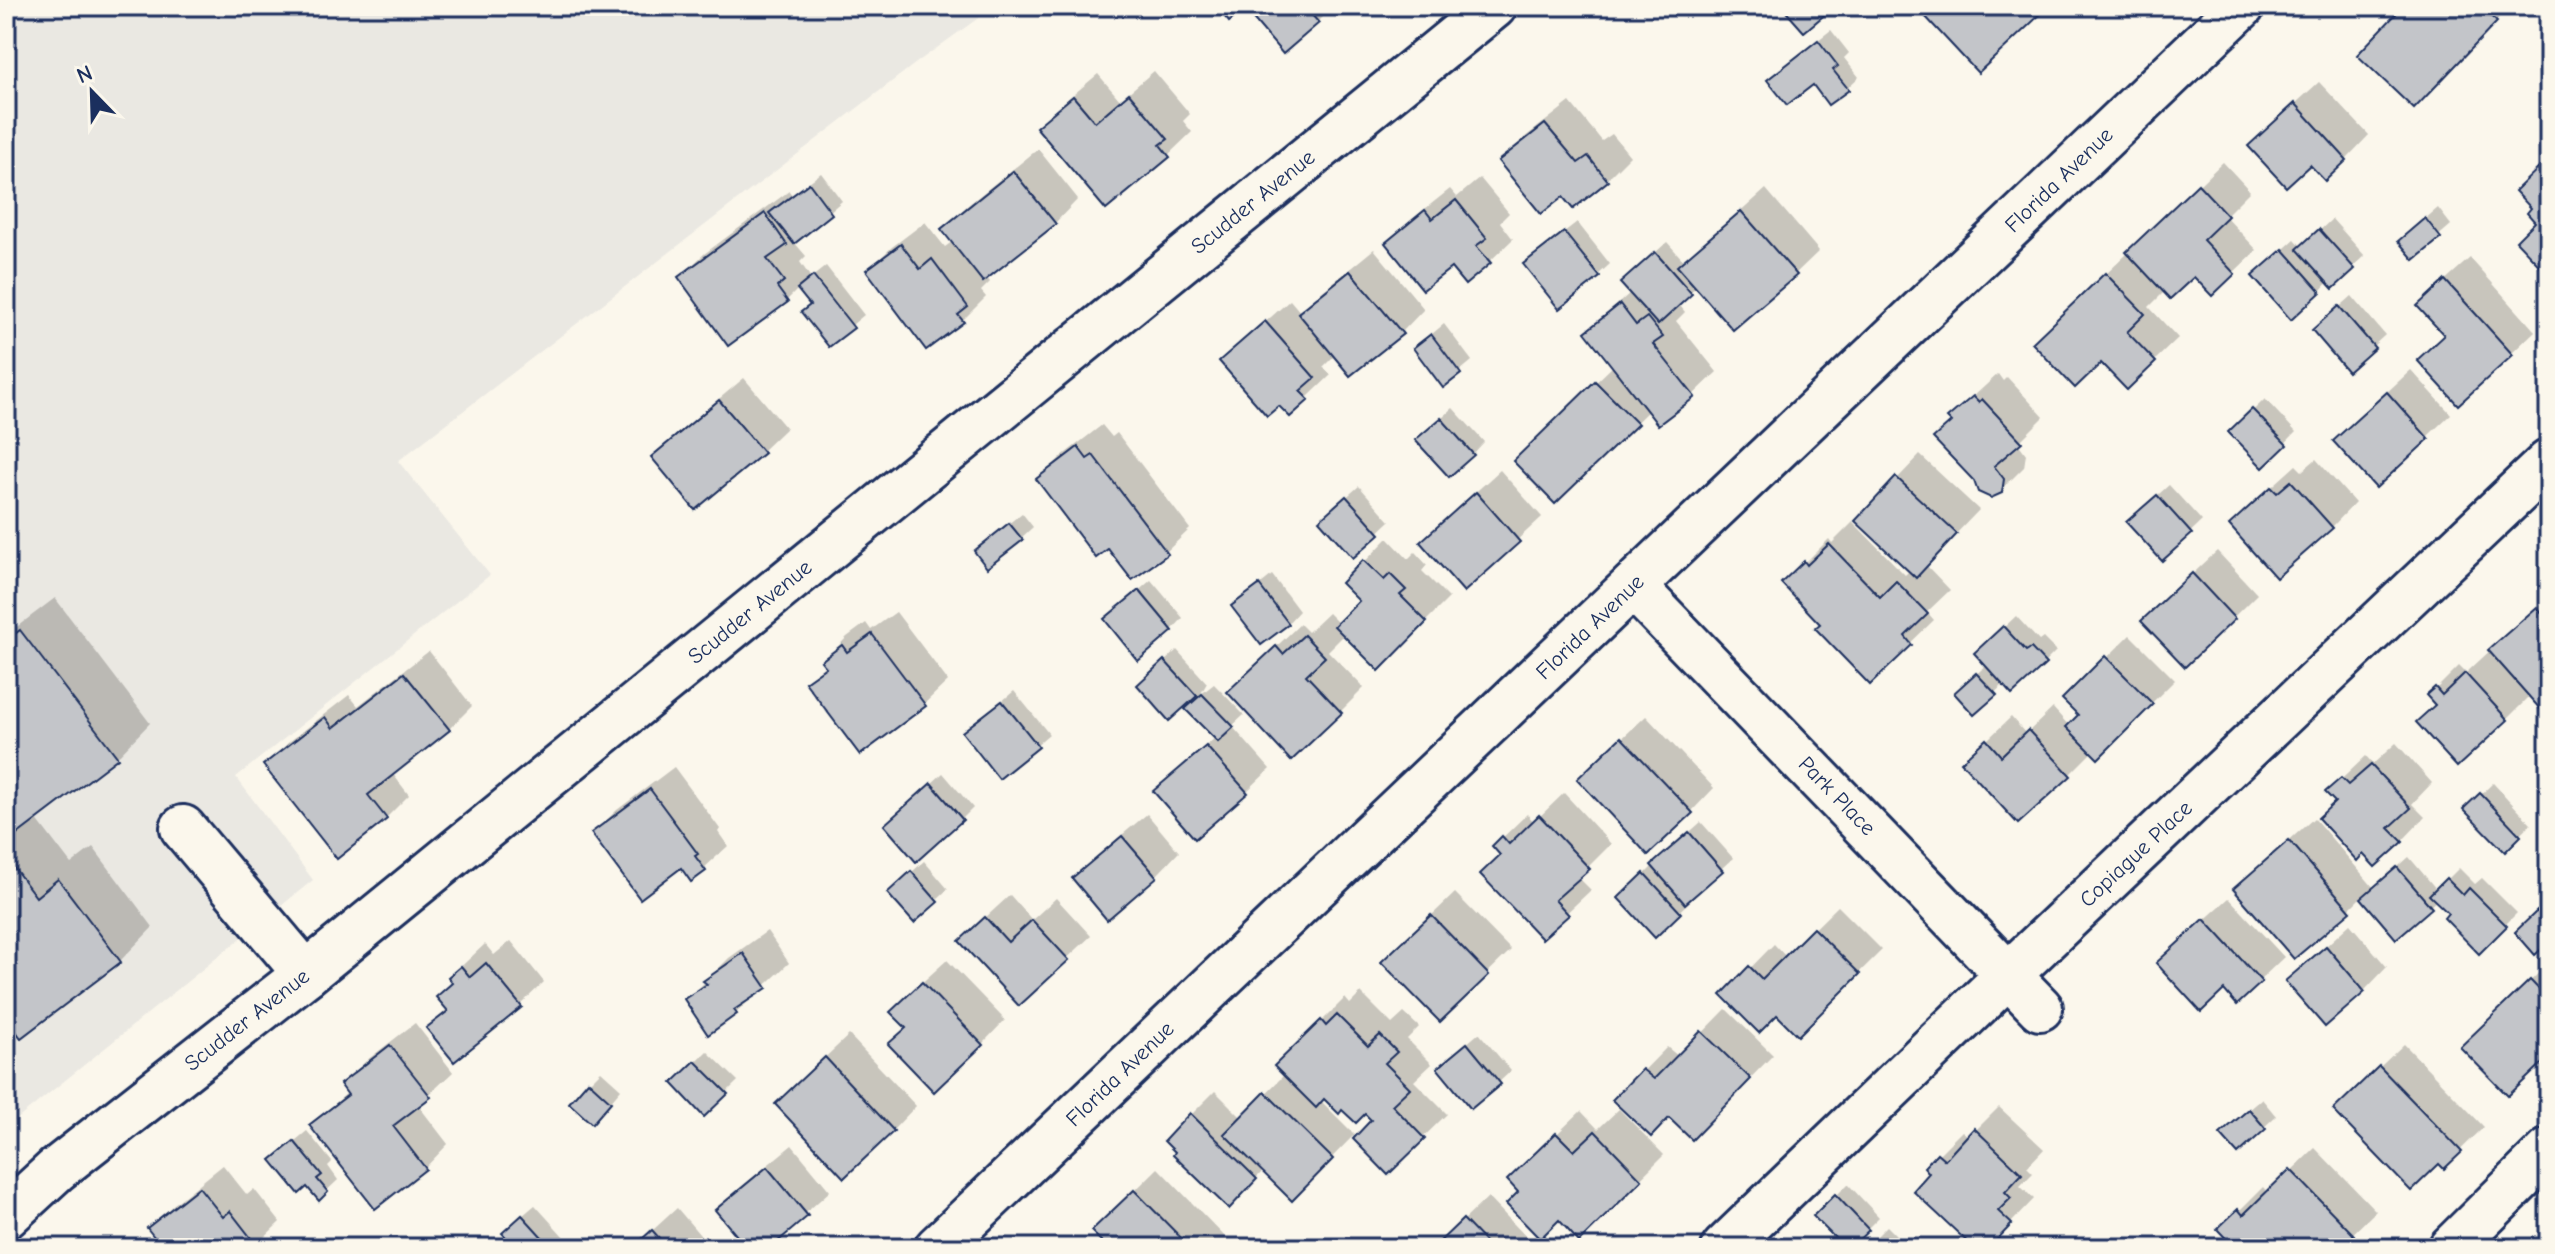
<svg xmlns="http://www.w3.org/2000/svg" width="2555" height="1254" font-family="'Comic Neue',sans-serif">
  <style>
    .built { fill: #eae8e2 }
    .shadow { fill: #0003; fill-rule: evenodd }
    .building { fill: #c3c5c9; stroke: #1b2f5e; stroke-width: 2 }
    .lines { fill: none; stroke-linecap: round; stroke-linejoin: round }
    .minor-casing { stroke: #1b2f5e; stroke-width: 50 }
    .minor { stroke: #fbf7ec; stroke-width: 44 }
    .labels { text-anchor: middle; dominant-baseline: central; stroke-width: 6; stroke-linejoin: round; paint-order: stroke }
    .street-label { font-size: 22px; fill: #1b2f5e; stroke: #fbf7ec }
  </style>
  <rect width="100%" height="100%" fill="#fbf7ec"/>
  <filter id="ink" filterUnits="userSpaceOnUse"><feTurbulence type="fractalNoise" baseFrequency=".0125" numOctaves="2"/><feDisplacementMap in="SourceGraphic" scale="16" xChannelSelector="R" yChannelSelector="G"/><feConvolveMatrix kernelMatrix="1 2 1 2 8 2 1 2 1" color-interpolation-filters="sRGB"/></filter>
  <g filter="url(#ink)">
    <polygon class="built" points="6,6 995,6 916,63 398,461 490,575 236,777 313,880 11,1124 6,1125"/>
    <g class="shadow">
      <polygon points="1218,6 1333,6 1317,22 1245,6"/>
      <polygon points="2396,6 2510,6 2437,83"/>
      <polygon points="1831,30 1849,53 1844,58 1859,77 1847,88 1813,83 1781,69"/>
      <polygon points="1154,71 1190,114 1183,121 1192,132 1168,155 1038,127 1062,104 1098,74 1120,100"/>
      <polygon points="2319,82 2369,135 2346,159 2274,123"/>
      <polygon points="1570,102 1602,141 1612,134 1630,156 1607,179 1573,206 1563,194 1501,161 1524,138"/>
      <polygon points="1038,149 1078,199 1055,223 986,277 990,282 981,291 986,297 962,321 868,270 892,247 925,222 945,247 953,241 944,229 967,206"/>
      <polygon points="2223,162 2250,191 2225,216 2257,250 2233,273 2194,274 2165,291 2149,307 2178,338 2127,387 2058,320"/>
      <polygon points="821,173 842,201 794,242 806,256 800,262 811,278 826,266 864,315 829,344 812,304 799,288 787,300 729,343 680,277 704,254 789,191 792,195"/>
      <polygon points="1480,178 1509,213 1500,222 1513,239 1489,262 1451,265 1387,244 1411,220 1450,189 1457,197"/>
      <polygon points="1766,189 1819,251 1795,274 1697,286 1678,303 1685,312 1676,321 1717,372 1693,395 1649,410 1555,501 1539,437 1613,366 1587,332 1631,292 1634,272 1667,242 1685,262"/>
      <polygon points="2438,208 2451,225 2414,257 2412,230"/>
      <polygon points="2332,219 2365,256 2333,286 2329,281 2320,291 2266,265 2295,239 2302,247"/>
      <polygon points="1577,222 1610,264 1598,275 1537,253"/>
      <polygon points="1374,249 1424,309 1401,333 1335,355 1323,367 1331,375 1290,414 1222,361 1290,300 1301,313 1324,290"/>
      <polygon points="2470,258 2535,331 2511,354 2446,334 2443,282"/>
      <polygon points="2352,296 2385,335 2348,369 2326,319"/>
      <polygon points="1444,324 1472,361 1443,385 1415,348"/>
      <polygon points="2411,370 2451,414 2376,485 2359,418"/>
      <polygon points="1998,374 2003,381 2007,377 2044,417 2018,443 2026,454 2024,467 2000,491 1950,418"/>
      <polygon points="744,378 786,428 762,451 653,457 677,434"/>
      <polygon points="2265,399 2296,432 2263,466 2231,432"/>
      <polygon points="1453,408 1484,442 1473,454 1430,429"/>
      <polygon points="1102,425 1112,437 1117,433 1190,529 1166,552 1108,546 1039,479 1062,456"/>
      <polygon points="1920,455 1979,510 1926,565 1950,590 1927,612 1934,620 1870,682 1823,623 1784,584 1829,539 1832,543 1853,522 1905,575 1910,570 1897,479"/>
      <polygon points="2316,459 2355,503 2332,527 2255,502 2296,465 2302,471"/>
      <polygon points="1500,470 1542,517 1464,589 1446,519"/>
      <polygon points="2169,485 2202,521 2162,559 2140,511"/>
      <polygon points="1359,486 1390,521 1353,556 1333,509"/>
      <polygon points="1022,513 1033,527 1021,538 988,540"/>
      <polygon points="1388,538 1408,559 1415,552 1427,565 1422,571 1449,598 1379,668 1345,634 1328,651 1364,688 1340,712 1253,669 1300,624 1308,632 1328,613 1339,624 1362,601 1344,583"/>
      <polygon points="2217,551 2257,594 2185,665 2167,598"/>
      <polygon points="1272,575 1299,611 1288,623 1234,606"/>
      <polygon points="1151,580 1183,618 1172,630 1106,619"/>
      <polygon points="2549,596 2549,700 2531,695 2507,719 2437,704 2429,696 2459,666 2466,673"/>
      <polygon points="55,598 150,723 117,757 36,818 71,864 93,847 153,927 120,961 6,1015 6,635"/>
      <polygon points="896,612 948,681 924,704 808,683 826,664 824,661 847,637 866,623 871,630"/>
      <polygon points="2016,616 2039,641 2043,638 2056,651 2044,663 2004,684 1974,712 1968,681 1987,665 1977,653"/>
      <polygon points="2130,635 2175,680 2098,756 2093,751 2069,775 1964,762 2011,717 2026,734 2053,708 2070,727 2081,715 2065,699"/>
      <polygon points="1177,650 1207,683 1200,695 1214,684 1244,715 1232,726 1270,769 1246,792 1156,791 1216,737 1151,674"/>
      <polygon points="429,651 472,706 449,729 392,773 409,795 386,818 266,765 289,742 349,695 358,706"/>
      <polygon points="1014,691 1049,734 1000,776 964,733"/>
      <polygon points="1646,716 1714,788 1691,812 1603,756"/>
      <polygon points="2396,743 2432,783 2412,804 2425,817 2402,841 2337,801 2328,792 2366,756 2373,764"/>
      <polygon points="674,767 720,829 718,832 728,846 691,880 681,865 593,833 617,810"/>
      <polygon points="943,773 973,808 962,819 898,814"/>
      <polygon points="2493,783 2531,824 2505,849 2466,809"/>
      <polygon points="1564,793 1611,844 1578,877 1591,890 1542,936 1502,854 1494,846 1527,814 1534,822"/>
      <polygon points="1147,814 1179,852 1156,876 1075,878 1098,855"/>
      <polygon points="2314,818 2374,888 2409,857 2437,890 2459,868 2475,884 2482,878 2517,913 2479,951 2451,913 2437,900 2396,936 2362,896 2349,909 2235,889"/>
      <polygon points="1701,822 1733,858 1689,898 1691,900 1655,935 1621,898 1665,854"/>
      <polygon points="924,861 948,889 914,920 898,885"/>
      <polygon points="1455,893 1511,950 1440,1019 1407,939"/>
      <polygon points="1010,895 1032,920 1056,898 1091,936 1019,1003 985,918"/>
      <polygon points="2229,898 2284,957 2237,1002 2182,940"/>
      <polygon points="2549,902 2549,939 2517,932"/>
      <polygon points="1838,906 1882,950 1798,1033 1777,1012 1724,995 1774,944 1786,957"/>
      <polygon points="2350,924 2387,967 2364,991 2288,981"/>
      <polygon points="767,931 789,963 736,1013 687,1000 729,958"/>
      <polygon points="511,941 544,982 520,1005 429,1028 448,1008 454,982 450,977 485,944 494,955"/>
      <polygon points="947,960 1005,1020 982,1044 908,1027 916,988"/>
      <polygon points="2549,963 2549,1054 2486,1024"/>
      <path d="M1361,993L1392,1024L1404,1013L1419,1027L1407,1039L1432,1064L1414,1081L1447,1114L1388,1172L1353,1136L1292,1198L1264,1170L1229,1206L1191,1115L1215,1091L1242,1118L1285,1074L1277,1066L1345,998L1350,1004ZM1324,1097L1365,1111L1374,1120L1357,1137L1321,1101Z"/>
      <polygon points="1726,1009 1773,1055 1715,1114 1669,1115 1615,1100 1667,1047 1679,1057"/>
      <polygon points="415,1023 453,1072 418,1105 448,1144 425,1168 376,1206 312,1125 348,1092 343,1084 366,1061"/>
      <polygon points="1479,1033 1511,1071 1472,1107 1451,1057"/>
      <polygon points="849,1035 916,1106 893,1130 801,1080"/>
      <polygon points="2404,1044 2484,1127 2444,1166 2359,1087"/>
      <polygon points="707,1051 738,1081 704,1114 674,1083"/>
      <polygon points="601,1071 621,1089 603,1110 589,1083"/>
      <polygon points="2262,1099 2276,1116 2238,1151 2234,1123"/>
      <polygon points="1999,1107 2044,1149 2027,1167 2033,1173 2020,1186 2034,1199 1987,1248 1977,1248 1932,1173 1926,1167 1962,1131 1969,1137"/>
      <polygon points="1619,1109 1664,1155 1579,1239 1559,1217 1521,1192 1533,1157 1581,1111 1598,1129"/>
      <polygon points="307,1131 332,1162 328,1166 338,1180 319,1198 285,1149"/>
      <polygon points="792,1145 830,1191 767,1248 750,1248 718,1210 741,1187"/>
      <polygon points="2315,1148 2376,1211 2338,1248 2238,1248 2220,1230 2263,1187 2268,1193"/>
      <polygon points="223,1165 247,1195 254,1189 280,1222 253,1248 165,1248 150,1228 173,1205"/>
      <polygon points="1158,1168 1232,1244 1228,1248 1111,1248 1094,1231"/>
      <polygon points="1848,1184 1879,1217 1848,1248 1816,1216"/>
      <polygon points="1488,1197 1537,1248 1435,1248"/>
      <polygon points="535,1205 574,1248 519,1248 516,1221"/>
      <polygon points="677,1208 711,1248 635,1248 654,1229"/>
      <polygon points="1887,1226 1909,1248 1865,1248"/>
      <polygon points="1270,1240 1278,1248 1261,1248"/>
      <polygon points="1086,1241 1094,1248 1078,1248"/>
    </g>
    <g class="building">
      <polygon points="1216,6 1304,6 1319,23 1283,54 1245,9 1229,22"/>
      <polygon points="1781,6 1835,6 1804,32"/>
      <polygon points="1934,6 2041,6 2045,10 1978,73 1924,15"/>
      <polygon points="2393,6 2480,6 2497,22 2414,109 2357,55 2396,14 2391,8"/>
      <polygon points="1818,40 1838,66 1833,70 1849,90 1828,105 1813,85 1787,105 1767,80"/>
      <polygon points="1129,93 1168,139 1160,145 1170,157 1106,210 1036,127 1073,96 1095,122"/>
      <polygon points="2295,103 2347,160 2325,181 2310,165 2286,187 2248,146"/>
      <polygon points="1545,124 1578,163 1588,156 1608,181 1573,209 1563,197 1541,214 1498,161"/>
      <polygon points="2549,158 2549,276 2516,241 2535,222 2527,213 2531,208 2515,191"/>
      <polygon points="1013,171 1056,224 983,282 941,229"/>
      <polygon points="809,183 832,214 794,244 769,213"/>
      <polygon points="2198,184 2228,216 2203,240 2235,274 2212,296 2194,277 2170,299 2126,252"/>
      <polygon points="1456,200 1487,238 1476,246 1491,263 1465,285 1451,268 1423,290 1385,243 1425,210 1432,219"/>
      <polygon points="1741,211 1797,275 1733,330 1677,266"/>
      <polygon points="765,213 787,245 767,259 784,281 777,287 788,302 728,346 678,277"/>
      <polygon points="2425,218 2441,238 2414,260 2398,241"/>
      <polygon points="2319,229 2355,269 2333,289 2297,249"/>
      <polygon points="1564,232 1600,277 1559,309 1523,264"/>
      <polygon points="901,244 920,269 932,259 968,307 958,315 964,322 926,350 866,270"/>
      <polygon points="2283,249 2321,292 2291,320 2252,276"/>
      <polygon points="1655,252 1692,294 1658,325 1620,283"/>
      <polygon points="1350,271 1403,334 1350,376 1298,313"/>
      <polygon points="2105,273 2145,314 2127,332 2156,362 2127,390 2101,363 2075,388 2032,343"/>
      <polygon points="813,276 854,328 829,347 801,312 810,305 797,289"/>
      <polygon points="2445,280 2513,355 2458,405 2417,360 2444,335 2417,306"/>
      <polygon points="1620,304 1636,325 1647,317 1663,337 1653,344 1695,397 1658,425 1585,332"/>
      <polygon points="2339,306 2375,348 2348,372 2312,330"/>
      <polygon points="1265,321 1315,378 1300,391 1309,400 1290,417 1279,406 1267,416 1219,361"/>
      <polygon points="1431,334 1461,374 1443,388 1413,348"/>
      <polygon points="1595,381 1638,424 1555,504 1513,461"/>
      <polygon points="2387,392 2429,439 2376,488 2333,441"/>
      <polygon points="1973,396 1979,402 1982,399 2022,442 1994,466 2004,479 2002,493 1991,498 1978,492 1974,481 1933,438 1951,422 1947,418"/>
      <polygon points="719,400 764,453 695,510 651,457"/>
      <polygon points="2252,409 2287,445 2263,468 2228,432"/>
      <polygon points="1441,418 1474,455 1449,477 1415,440"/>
      <polygon points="1078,447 1087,459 1093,455 1168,554 1132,580 1108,549 1096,558 1036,479"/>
      <polygon points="1896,477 1957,534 1916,578 1855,521"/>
      <polygon points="2291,481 2333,528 2276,578 2229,525 2271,487 2277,493"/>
      <polygon points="1476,492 1520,542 1464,592 1420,542"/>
      <polygon points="2157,495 2192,534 2162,561 2126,522"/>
      <polygon points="1346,496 1380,534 1353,558 1319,520"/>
      <polygon points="1009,523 1023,540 987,568 974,551"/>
      <polygon points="1829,544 1880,597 1896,581 1928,614 1905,636 1912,645 1870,685 1815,628 1820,624 1781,583 1804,561 1807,565"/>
      <polygon points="1363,560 1384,580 1390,574 1406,590 1400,595 1427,622 1379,671 1334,626 1359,601 1341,583"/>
      <polygon points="2192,573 2235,619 2185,667 2141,621"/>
      <polygon points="1259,585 1289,624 1261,645 1231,606"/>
      <polygon points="1139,590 1173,631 1138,661 1104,619"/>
      <polygon points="2537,607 2549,621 2549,703 2541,710 2488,650"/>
      <polygon points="2003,626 2026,651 2031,648 2046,664 2012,695 1974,653"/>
      <polygon points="20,630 118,758 6,843 6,641"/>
      <polygon points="872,634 926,706 860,755 805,682 826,667 821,661 842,645 847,652"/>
      <polygon points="1304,635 1325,657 1306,675 1342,713 1291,761 1227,692 1276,646 1283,654"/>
      <polygon points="2105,656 2153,704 2098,759 2066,727 2078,715 2062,699"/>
      <polygon points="1164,660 1197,696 1169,721 1137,685"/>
      <polygon points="404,673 450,730 368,795 387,819 337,859 263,765 325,717 333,728"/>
      <polygon points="1976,673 1997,695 1974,715 1954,693"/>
      <polygon points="2465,673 2508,720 2457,767 2416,722 2435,705 2426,695 2435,687 2442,695"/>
      <polygon points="1202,694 1234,727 1218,742 1185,709"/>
      <polygon points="1002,701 1039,747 999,779 962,732"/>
      <polygon points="2028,730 2071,776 2018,824 1961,762 1986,739 2001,756"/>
      <polygon points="1621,737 1693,813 1648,855 1577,779"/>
      <polygon points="1206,746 1248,793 1195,839 1153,791"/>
      <polygon points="2371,765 2411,808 2389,828 2403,842 2375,867 2363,854 2357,861 2318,818 2335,802 2325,792 2341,778 2348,785"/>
      <polygon points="931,783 963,820 916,862 884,825"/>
      <polygon points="650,789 698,854 695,856 706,871 691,882 681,868 640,899 591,833"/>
      <polygon points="2480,793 2521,836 2505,852 2463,809"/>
      <polygon points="1539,815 1590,869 1555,900 1569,915 1542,939 1480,874 1500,855 1492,846 1502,836 1509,844"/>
      <polygon points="1689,832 1723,871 1685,904 1651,865"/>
      <polygon points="1122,836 1157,877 1107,920 1072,878"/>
      <polygon points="2289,840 2351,911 2294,959 2233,889"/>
      <polygon points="6,857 36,897 58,879 121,962 21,1038 6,1018"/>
      <polygon points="2397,867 2432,908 2396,939 2361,898"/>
      <polygon points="911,871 938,902 914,923 887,893"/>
      <polygon points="1644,873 1681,913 1655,938 1618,898"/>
      <polygon points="2446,878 2463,895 2469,888 2507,926 2479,954 2444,918 2448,913 2429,895"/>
      <polygon points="2537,911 2549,925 2549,942 2535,955 2515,932"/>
      <polygon points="1431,915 1489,975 1440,1022 1381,962"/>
      <polygon points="985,917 1008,942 1032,920 1069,960 1019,1006 959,941"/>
      <polygon points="2204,919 2262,982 2237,1005 2224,990 2201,1012 2156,963"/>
      <polygon points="1813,928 1860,974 1798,1036 1777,1015 1759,1033 1721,995 1749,966 1762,979"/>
      <polygon points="2326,946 2365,992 2325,1027 2285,981"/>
      <polygon points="743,953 767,988 734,1010 737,1014 708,1035 684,999 707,984 703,981"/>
      <polygon points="486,963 522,1007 454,1062 426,1028 448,1011 436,997 452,983 448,977 461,966 470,977"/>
      <polygon points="2530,980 2549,1000 2549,1057 2508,1096 2460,1047"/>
      <polygon points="922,982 983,1045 934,1092 888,1044 906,1028 890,1012"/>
      <polygon points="1337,1015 1368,1046 1380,1035 1397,1052 1385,1063 1410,1088 1392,1105 1425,1139 1388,1175 1353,1139 1371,1120 1365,1114 1356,1123 1342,1110 1339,1114 1324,1099 1316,1108 1274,1066 1321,1020 1326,1026"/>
      <polygon points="1701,1031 1751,1079 1692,1140 1669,1118 1651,1137 1612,1100 1642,1069 1654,1079"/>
      <polygon points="1467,1043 1501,1084 1471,1109 1437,1068"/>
      <polygon points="390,1045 431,1097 393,1126 426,1169 375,1209 309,1125 348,1095 340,1084"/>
      <polygon points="825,1057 894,1131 844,1178 775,1104"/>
      <polygon points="695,1061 728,1094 704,1117 672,1083"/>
      <polygon points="2379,1066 2462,1152 2444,1169 2439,1164 2411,1191 2333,1110"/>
      <polygon points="588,1081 611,1102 592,1124 569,1103"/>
      <polygon points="1265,1092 1333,1159 1292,1201 1224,1134"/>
      <polygon points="2249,1109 2266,1129 2238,1154 2220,1134"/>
      <polygon points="1190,1113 1257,1179 1229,1209 1173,1155 1175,1152 1164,1141"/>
      <polygon points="1974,1128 2022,1174 2005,1192 2011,1198 1998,1211 2012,1224 1989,1248 1974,1248 1913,1191 1929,1173 1924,1167 1937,1153 1945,1160"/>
      <polygon points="1595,1131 1642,1180 1579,1242 1559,1220 1540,1239 1506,1204 1518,1192 1507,1180 1556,1133 1574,1151"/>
      <polygon points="294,1141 322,1175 317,1179 328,1192 319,1201 307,1187 299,1194 271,1160"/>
      <polygon points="767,1167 808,1216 770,1248 747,1248 715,1210"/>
      <polygon points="2290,1169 2354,1235 2341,1248 2235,1248 2217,1229 2238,1209 2243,1215"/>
      <polygon points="199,1187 223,1217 230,1211 258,1247 163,1248 147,1228"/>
      <polygon points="1134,1190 1191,1248 1108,1248 1091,1231"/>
      <polygon points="1835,1194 1869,1230 1850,1248 1845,1248 1813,1216"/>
      <polygon points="522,1215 552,1248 516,1248 502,1233"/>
      <polygon points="1463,1219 1491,1248 1433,1248"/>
      <polygon points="652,1230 668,1248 632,1248"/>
    </g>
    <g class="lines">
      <defs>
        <g id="minor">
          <polyline points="1633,586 2040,1008"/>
          <polyline points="183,828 306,974"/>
          <polyline points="6,1216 56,1170 306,974 1494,6"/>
          <polyline points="937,1248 2242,6"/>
          <polyline points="1724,1248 2009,974 2549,462"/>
          <polyline points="2451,1248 2549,1151"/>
        </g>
      </defs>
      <use href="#minor" class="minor-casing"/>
      <use href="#minor" class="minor"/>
    </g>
  </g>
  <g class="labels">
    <g class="street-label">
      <text transform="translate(2059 180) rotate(-44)">Florida Avenue</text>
      <text transform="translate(1253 202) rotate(-39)">Scudder Avenue</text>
      <text transform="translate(750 612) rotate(-39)">Scudder Avenue</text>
      <text transform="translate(1590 627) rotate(-44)">Florida Avenue</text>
      <text transform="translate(1837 796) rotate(46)">Park Place</text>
      <text transform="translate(2136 854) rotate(-43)">Copiague Place</text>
      <text transform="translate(247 1020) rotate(-38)">Scudder Avenue</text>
      <text transform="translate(1120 1074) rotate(-44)">Florida Avenue</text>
    </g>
  </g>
  <rect width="2555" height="1254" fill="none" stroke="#fbf7ec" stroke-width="32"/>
  <rect x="16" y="16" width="2523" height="1222" fill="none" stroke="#1b2f5e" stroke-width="3" filter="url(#ink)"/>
  <g transform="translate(92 92) rotate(337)" stroke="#fbf7ec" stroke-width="6" paint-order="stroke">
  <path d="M0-6L14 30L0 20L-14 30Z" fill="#1b2f5e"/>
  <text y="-12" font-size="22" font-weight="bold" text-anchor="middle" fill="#1b2f5e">N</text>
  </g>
</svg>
